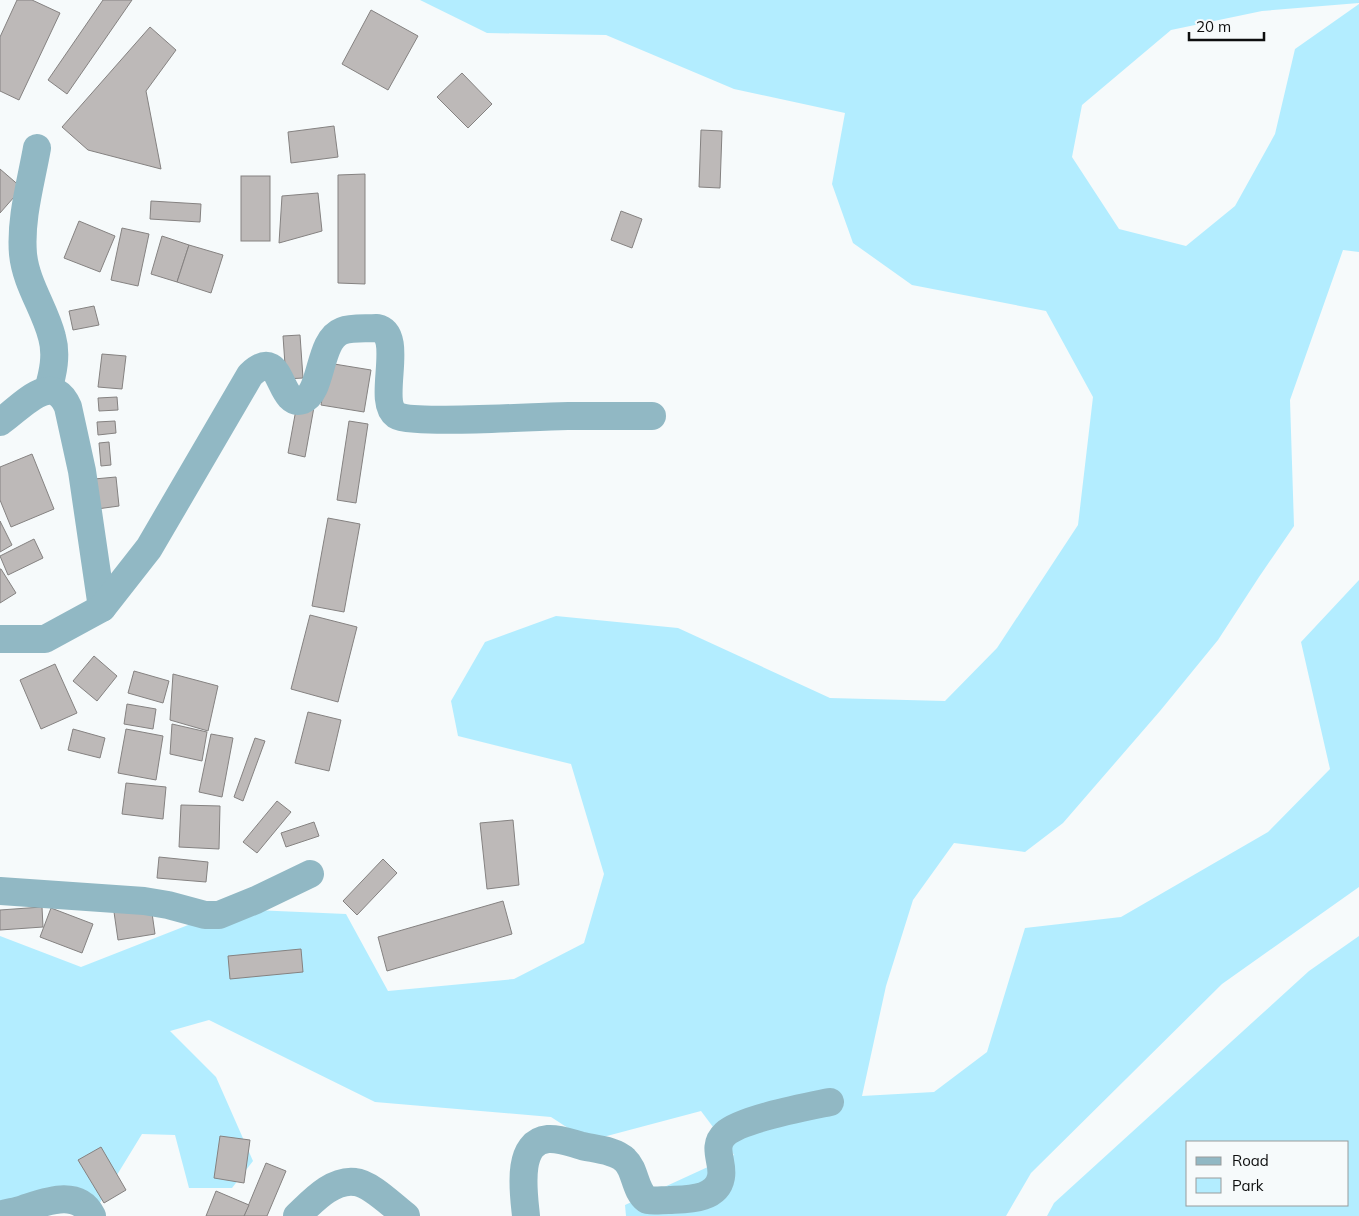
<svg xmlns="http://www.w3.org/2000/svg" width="1359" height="1216" font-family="Mulish,sans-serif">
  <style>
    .green { fill: #b3edff; fill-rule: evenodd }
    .building { fill: #bdb9b8; stroke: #858281 }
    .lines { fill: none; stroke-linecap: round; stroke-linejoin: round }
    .minor { stroke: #91b8c4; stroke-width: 28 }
  </style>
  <rect width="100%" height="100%" fill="#f6fafb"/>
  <g class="green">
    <polygon points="420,0 1359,0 1359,3 1262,11 1171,30 1082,105 1072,157 1119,229 1186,246 1235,206 1275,134 1295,49 1359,4 1359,252 1343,250 1290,400 1294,526 1259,577 1218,640 1160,711 1063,823 1025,852 954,843 913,900 886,986 862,1096 934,1092 987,1052 1025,928 1121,917 1268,832 1330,769 1301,642 1359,580 1359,887 1222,984 1031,1173 1006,1216 626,1216 625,1205 734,1155 701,1111 588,1141 551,1117 375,1102 209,1020 170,1031 216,1077 253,1161 232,1188 189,1188 175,1135 142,1134 98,1206 0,1207 0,936 81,967 229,909 346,914 388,991 514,979 584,943 604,874 571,764 458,736 451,701 485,642 556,616 678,628 830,698 945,701 997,648 1078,525 1093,397 1046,311 912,285 853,243 832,184 845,113 734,89 606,35 487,33"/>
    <path d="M1359,936V1216H1047L1054,1203L1309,971ZM1188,1142H1348V1205H1188Z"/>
  </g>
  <g class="building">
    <polygon points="17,0 32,0 60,13 19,100 0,91 0,37"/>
    <polygon points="103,0 132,0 67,94 48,80"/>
    <polygon points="371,10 418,36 388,90 342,64"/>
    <polygon points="150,27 176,50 146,91 161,169 88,150 62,127"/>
    <polygon points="462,73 492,104 468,128 437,97"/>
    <polygon points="334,126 338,157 291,163 288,132"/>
    <polygon points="701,130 722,131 720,188 699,187"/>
    <polygon points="0,169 22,188 0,213"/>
    <polygon points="365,174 365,284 338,283 338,175"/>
    <rect x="241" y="176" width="29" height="65"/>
    <polygon points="318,193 322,231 279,243 282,196"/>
    <polygon points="151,201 201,204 200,222 150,219"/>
    <polygon points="621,211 642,219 632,248 611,240"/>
    <polygon points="79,221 115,236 100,272 64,258"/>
    <polygon points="122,228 149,234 138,286 111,280"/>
    <polygon points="162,236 189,245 177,282 151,274"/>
    <polygon points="189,245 223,255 211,293 177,282"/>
    <polygon points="94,306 99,325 73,330 69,311"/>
    <polygon points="300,335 303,378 286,379 283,336"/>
    <polygon points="102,354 126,356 122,389 98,387"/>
    <polygon points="328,363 371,370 364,412 321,405"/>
    <polygon points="117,397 118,410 99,411 98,398"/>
    <polygon points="297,404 314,407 305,457 288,453"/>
    <polygon points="115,421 116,433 98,435 97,422"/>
    <polygon points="349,421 368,424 356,503 337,500"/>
    <polygon points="109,442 111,465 101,466 99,443"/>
    <polygon points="32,454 54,509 11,527 0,500 0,467"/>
    <polygon points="116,477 119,506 97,509 94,479"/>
    <polygon points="328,518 360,524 344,612 312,606"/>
    <polygon points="0,521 12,545 0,552"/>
    <polygon points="34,539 43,558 8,575 0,556"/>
    <polygon points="0,569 1,569 16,593 0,603"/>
    <polygon points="310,615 357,627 338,702 291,689"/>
    <polygon points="94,656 117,676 97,701 73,681"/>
    <polygon points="55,664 77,713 41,729 20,680"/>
    <polygon points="134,671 169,681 163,703 128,693"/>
    <polygon points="173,674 218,686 208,731 170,720"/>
    <polygon points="127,704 156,709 153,729 124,724"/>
    <polygon points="308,712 341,720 329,771 295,763"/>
    <polygon points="172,724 207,732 202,761 170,754"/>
    <polygon points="73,729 105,738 100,758 68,750"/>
    <polygon points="126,729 163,736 156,780 118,773"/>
    <polygon points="211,734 233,738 222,797 199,792"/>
    <polygon points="255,738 265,741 243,801 234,797"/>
    <polygon points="126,783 166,787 163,819 122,814"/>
    <polygon points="277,801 291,812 257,853 243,842"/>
    <polygon points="181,805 220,806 219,849 179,847"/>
    <polygon points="513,820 519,885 487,889 480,823"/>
    <polygon points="314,822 319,836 286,847 281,833"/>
    <polygon points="159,857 208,862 206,882 157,878"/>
    <polygon points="383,859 397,873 357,915 343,901"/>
    <polygon points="503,901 512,934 387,971 378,937"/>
    <polygon points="151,906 155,934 118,940 114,912"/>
    <polygon points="42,907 43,927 0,930 0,910"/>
    <polygon points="51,908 93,924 82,953 40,937"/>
    <polygon points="301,949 303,972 230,979 228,956"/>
    <polygon points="220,1136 250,1140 244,1183 214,1178"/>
    <polygon points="101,1147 126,1190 104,1203 78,1160"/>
    <polygon points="266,1163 286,1171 267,1216 244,1216"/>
    <polygon points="216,1191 249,1205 244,1216 206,1216"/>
  </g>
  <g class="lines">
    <g class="minor">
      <path d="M37,148C31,182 20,219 23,254C26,284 45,309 52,337C57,355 53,373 48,390"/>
      <path d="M0,422C21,408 52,369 68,407L82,471L102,608"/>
      <path d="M0,639H45L102,608L149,548L250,375C284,342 277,409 303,400C323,392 318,340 342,331C352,327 366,329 377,328C406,334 376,401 396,415C411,425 541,416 568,416C596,416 624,416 652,416"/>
      <polyline points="0,891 144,901 168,905 205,915 219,915 256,900 310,874"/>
      <path d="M0,1215C7,1212 15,1212 23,1209C45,1202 78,1188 92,1216"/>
      <path d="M297,1216C312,1202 332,1179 355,1182C370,1183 394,1207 406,1216"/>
      <path d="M526,1216C524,1195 515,1142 548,1139C559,1138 571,1143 582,1146C595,1149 615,1150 625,1160C636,1170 634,1190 647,1200C654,1201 662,1200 669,1200C687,1199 717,1200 721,1177C724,1162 711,1147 725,1134C741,1119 806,1107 830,1102"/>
    </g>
  </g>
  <rect x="1186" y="1141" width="162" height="65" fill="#f6fafb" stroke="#999c9c"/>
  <rect x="1196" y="1157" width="25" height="8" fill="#91b8c4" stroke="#999c9c"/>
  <text x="1232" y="1166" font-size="15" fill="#0d0e0e">Road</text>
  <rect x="1196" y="1178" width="25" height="15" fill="#b3edff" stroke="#999c9c"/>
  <text x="1232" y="1191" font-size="15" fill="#0d0e0e">Park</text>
  <path d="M1189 32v8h75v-8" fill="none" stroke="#0d0e0e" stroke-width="2.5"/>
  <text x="1196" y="32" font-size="15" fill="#0d0e0e" stroke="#f6fafb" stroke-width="4" paint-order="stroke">20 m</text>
</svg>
